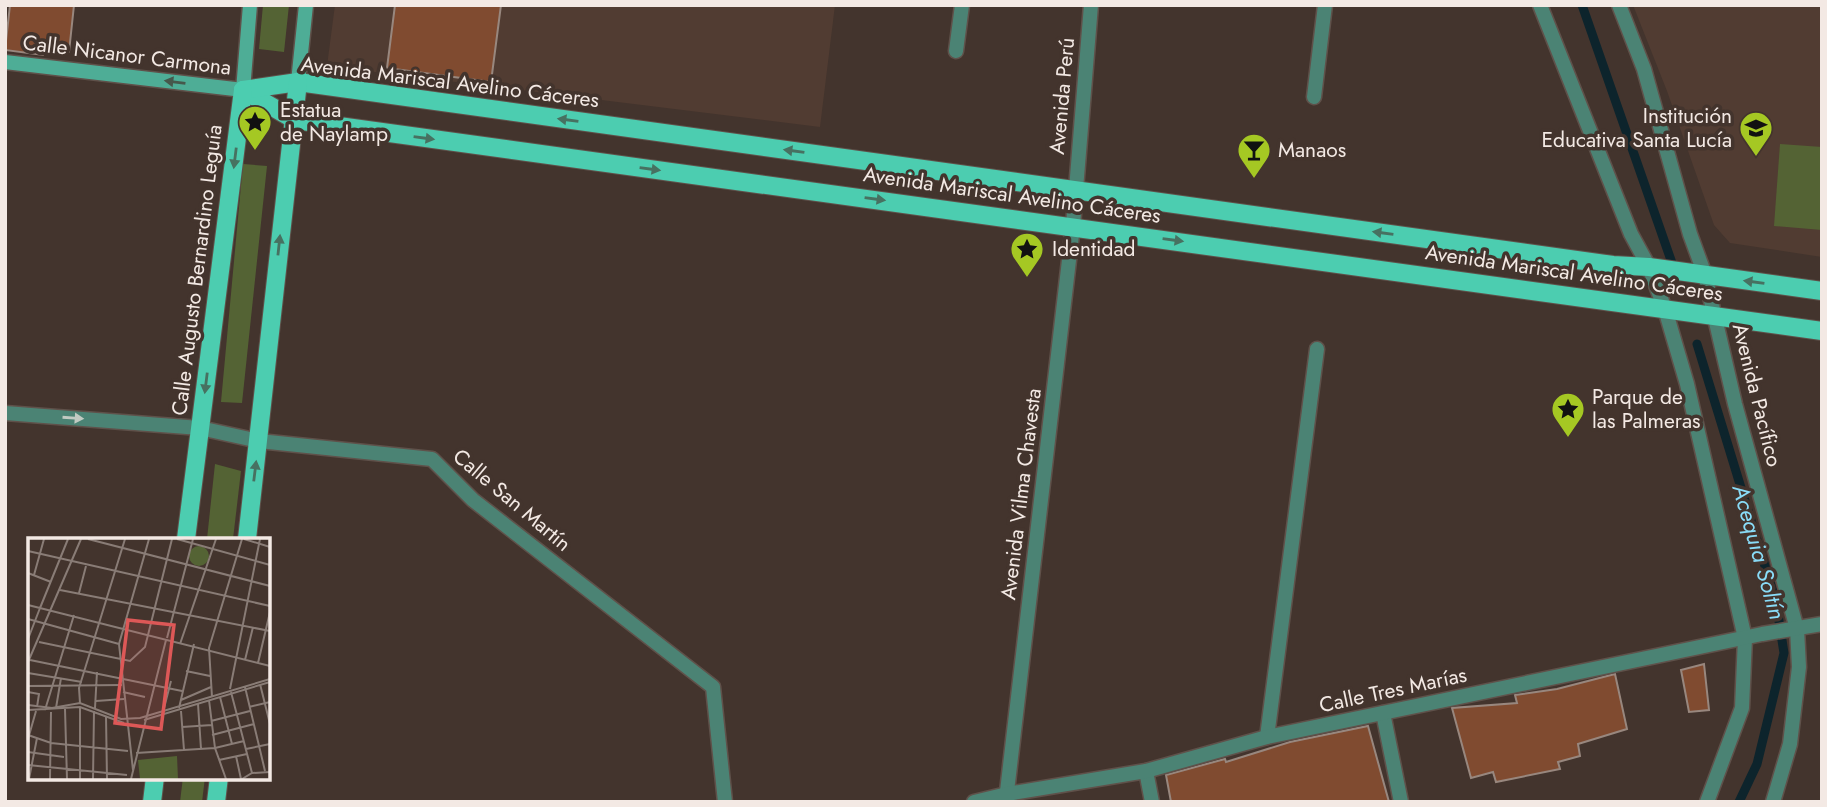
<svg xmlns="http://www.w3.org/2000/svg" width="1827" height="807" font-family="Jost,sans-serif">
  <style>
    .built { fill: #513c32 }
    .green { fill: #546334 }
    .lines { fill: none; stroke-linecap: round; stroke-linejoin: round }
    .stream { stroke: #0d242c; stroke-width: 9 }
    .building { fill: #804b30; stroke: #98877e; stroke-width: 2 }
    .street-casing { stroke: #5f514a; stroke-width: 17 }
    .secondary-casing { stroke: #5f514a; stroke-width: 17 }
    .primary-casing { stroke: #5f514a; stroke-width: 20 }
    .street { stroke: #4b8374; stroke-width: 14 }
    .secondary { stroke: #4ead96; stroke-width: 14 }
    .primary { stroke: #4ccdb0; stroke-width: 18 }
    .oneway { fill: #46584c }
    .oneway2 { fill: #477161 }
    .oneway3 { fill: #c1cac2 }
    .labels { text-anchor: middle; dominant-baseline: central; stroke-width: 7; stroke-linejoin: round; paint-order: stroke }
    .street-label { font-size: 21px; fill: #f3e9e4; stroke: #43342d }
    .poi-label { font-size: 21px; fill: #f3e9e4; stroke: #43342d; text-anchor: start }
    .water-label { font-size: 23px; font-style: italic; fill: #89dcf8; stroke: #43342d }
    .inset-road { fill: none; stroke: #897c76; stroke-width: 2 }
    .view { fill: #dd5857; fill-opacity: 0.15; stroke: #dd5857; stroke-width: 3.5 }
    .inset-edge { fill: none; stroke: #f3e9e4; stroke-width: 3.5 }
  </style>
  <rect width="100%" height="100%" fill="#43342d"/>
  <g class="built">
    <polygon points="335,5 835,5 820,127 327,66"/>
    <polygon points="1633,5 1822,5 1822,257 1730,243 1714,225 1667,91"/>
  </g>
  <g class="green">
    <polygon points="263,5 289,5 284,52 259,49"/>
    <polygon points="1780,144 1822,147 1822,230 1774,226"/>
    <polygon points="243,164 267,166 242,403 221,402"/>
    <polygon points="215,464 241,471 233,539 207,539"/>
    <polygon points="183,777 205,777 202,802 180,802"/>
  </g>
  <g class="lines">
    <g class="stream">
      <polyline points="1582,5 1672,263"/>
      <polyline points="1697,344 1776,602 1784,653 1757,764 1739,802"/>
    </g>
  </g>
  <g class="building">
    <polygon points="10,5 74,5 69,52 44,49 43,55 5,50"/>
    <polygon points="395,5 501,5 491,82 387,68"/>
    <polygon points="1704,664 1709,710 1689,712 1681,670"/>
    <polygon points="1615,674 1627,729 1578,744 1580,756 1558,762 1560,769 1496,782 1493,772 1471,778 1452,708 1517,703 1515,695 1557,689"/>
    <polygon points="1368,726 1389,802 1171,802 1166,775 1225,759 1226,762 1290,742"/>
  </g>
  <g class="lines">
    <defs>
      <g id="street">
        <polyline points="1540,5 1631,234 1649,267 1665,309 1687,384 1745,638 1742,708 1707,802"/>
        <polyline points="1619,5 1644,69 1690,234 1705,275 1735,404 1797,629 1799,667 1790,744 1773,802"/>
        <polyline points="956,51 962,5"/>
        <polyline points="1314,97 1325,5"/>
        <polyline points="5,413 200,428 259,441 432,459 473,500 713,687 725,802"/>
        <polyline points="1383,713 1401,802"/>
        <polyline points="1267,737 1317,349"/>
        <polyline points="1146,771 1152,802"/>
        <polyline points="1006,800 1073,226 1091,5"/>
        <polyline points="974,802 1007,794 1146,771 1267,737 1762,634 1822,624"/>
      </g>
      <g id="secondary">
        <polyline points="5,62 243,90 250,5"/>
        <polyline points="298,82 306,5"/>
      </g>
      <g id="primary">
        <polyline points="243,90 295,120 1822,331"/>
        <polyline points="243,90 298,82 1613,265 1649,267 1822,291"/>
        <polyline points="186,539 243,90"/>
        <polyline points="247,539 298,82"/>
        <polyline points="152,802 155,777"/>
        <polyline points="216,802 219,777"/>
      </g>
    </defs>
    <use href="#street" class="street-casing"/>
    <use href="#secondary" class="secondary-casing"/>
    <use href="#primary" class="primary-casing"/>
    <use href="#street" class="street"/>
    <use href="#secondary" class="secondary"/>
    <use href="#primary" class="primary"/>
  </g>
  <defs><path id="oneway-solid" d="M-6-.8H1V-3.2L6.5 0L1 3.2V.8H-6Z" transform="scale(1.75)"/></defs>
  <use class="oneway" href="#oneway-solid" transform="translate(175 82) rotate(-173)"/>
  <g class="oneway2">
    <use href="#oneway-solid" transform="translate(568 120) rotate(-172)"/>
    <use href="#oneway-solid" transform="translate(424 138) rotate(8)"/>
    <use href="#oneway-solid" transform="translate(794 151) rotate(-172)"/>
    <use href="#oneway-solid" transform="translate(235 158) rotate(97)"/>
    <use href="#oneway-solid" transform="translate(650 169) rotate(8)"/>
    <use href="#oneway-solid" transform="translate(875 199) rotate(8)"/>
    <use href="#oneway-solid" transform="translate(1383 233) rotate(-172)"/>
    <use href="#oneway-solid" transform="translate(1173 240) rotate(8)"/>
    <use href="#oneway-solid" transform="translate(279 245) rotate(-84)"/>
    <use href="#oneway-solid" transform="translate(1754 282) rotate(-172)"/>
    <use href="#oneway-solid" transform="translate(206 383) rotate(97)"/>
    <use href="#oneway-solid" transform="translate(255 471) rotate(-83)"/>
  </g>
  <use class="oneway3" href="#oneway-solid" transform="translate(73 418) rotate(4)"/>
  <defs>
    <symbol id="sight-pin" viewBox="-11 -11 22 30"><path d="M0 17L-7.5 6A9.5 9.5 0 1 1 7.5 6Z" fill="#a5c823" stroke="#43342d"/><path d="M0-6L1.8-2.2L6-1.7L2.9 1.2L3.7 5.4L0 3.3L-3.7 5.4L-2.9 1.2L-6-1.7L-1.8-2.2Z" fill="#111"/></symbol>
    <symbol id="school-pin" viewBox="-11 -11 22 30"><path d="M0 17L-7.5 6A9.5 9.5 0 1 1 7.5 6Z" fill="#a5c823" stroke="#43342d"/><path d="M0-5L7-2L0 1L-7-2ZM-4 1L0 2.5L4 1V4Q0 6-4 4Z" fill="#111"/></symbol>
    <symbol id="bar-pin" viewBox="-11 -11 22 30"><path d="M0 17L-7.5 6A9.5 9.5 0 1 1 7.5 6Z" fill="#a5c823" stroke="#43342d"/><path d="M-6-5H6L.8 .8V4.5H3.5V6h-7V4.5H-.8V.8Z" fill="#111"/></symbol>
  </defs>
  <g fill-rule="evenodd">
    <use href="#sight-pin" x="236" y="103" width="38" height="52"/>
    <use href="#school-pin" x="1737" y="109" width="38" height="52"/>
    <use href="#bar-pin" x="1235" y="131" width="38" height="52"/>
    <use href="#sight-pin" x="1008" y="230" width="38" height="52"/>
    <use href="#sight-pin" x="1549" y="390" width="38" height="52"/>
  </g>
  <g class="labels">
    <g class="street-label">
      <text transform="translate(127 55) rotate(7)">Calle Nicanor Carmona</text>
      <text transform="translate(450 82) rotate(7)">Avenida Mariscal Avelino Cáceres</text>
      <text transform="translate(1062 96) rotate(-85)">Avenida Perú</text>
      <text transform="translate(1012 195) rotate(8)">Avenida Mariscal Avelino Cáceres</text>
      <text transform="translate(197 270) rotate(-83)">Calle Augusto Bernardino Leguía</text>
      <text transform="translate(1574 273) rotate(8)">Avenida Mariscal Avelino Cáceres</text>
      <text transform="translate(1757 395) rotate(76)">Avenida Pacífico</text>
      <text transform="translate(1021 494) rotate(-83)">Avenida Vilma Chavesta</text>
      <text transform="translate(512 500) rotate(40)">Calle San Martín</text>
      <text transform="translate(1393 690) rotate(-12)">Calle Tres Marías</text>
    </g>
    <g class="poi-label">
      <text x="280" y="110">Estatua<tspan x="280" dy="24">de Naylamp</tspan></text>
      <text x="1732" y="116" text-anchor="end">Institución<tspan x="1732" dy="24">Educativa Santa Lucía</tspan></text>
      <text x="1278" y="150">Manaos</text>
      <text x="1052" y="249">Identidad</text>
      <text x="1592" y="397">Parque de<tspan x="1592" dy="24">las Palmeras</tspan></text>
    </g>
    <g class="water-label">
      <text transform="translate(1759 552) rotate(74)">Acequia Soltín</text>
    </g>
  </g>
  <g transform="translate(28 538)">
    <rect width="242" height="242" fill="#43342d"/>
    <path d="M161 18a10 10 0 1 1 20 0a10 10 0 1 1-20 0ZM149,218L150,241H112L110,222Z" fill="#546334"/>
    <path class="inset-road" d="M60,1L242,48M149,1L242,27M216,1L242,9M0,13L242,68M0,35L23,44M6,37L16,1M32,52L242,93M51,55L58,28M0,67L242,128M12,70L40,1M0,81L91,106M139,100L165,1M0,101L12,70M11,104L102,123L117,109L144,1M152,106L188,1M2,122L154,153M217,122L225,89M0,124L53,1M230,125L242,74M158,133L182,138M0,135L54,144M232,146L242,186M0,148L94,147M217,149L237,233M202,151L232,1M0,154L11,156L9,169M95,154L117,159M203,154L224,235M184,159L181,110L214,1M192,159L204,206M153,162L183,149M181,162L187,210L198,241M68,163L96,161M52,165L51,150L97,1M170,166L173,211M0,167L24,170L52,165L93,181L112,180L242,141M52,169V241M221,169L242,164M28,170L33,140M67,170L69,134M151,170L166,106M37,171L39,241M0,172L52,169L96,185M17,172L46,77M153,173L156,212M135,174L143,143M78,178L79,241M116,182L242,144M183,183L222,173M154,189L184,187M0,197L23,205L100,213M184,197L226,186M0,201L8,173M218,211L242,206M0,214L36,219M108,215L187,210L216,203M208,218L213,241M191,222L219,216M0,227L99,237M105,232L91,106L121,1M1,241L9,200M22,241L23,174M65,241L66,173M103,241L138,102M214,241L224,235L242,234"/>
    <path class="view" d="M100,82L146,87L133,191L87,185Z"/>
    <rect width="242" height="242" class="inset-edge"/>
  </g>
  <rect width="1827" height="807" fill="none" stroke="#f3e9e4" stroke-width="14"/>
</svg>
